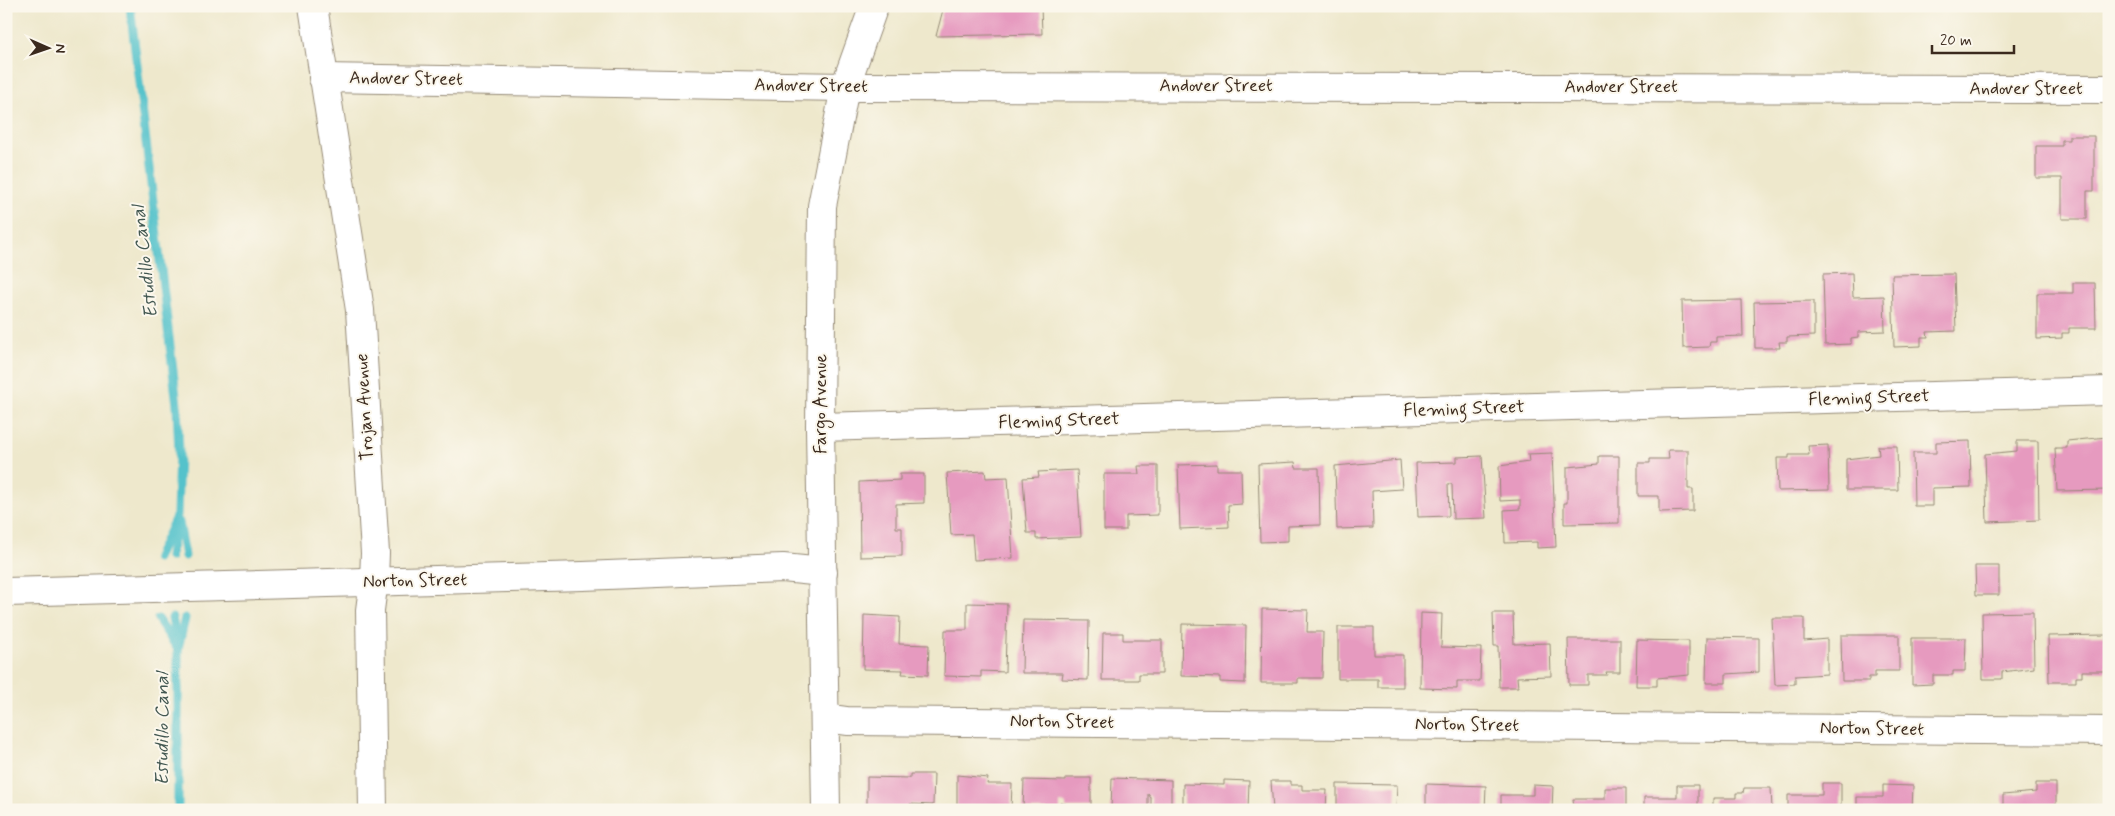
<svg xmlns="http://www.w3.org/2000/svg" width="2115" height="816" font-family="Mynerve,sans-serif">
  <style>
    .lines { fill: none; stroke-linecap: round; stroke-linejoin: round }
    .stream { stroke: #55c2cb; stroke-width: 9 }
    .building { fill: #e69abf }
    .minor-casing { stroke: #948975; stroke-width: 30 }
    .minor { stroke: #fff; stroke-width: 28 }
    .labels { text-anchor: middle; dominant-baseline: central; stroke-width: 4; stroke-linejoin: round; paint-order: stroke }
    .street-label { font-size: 18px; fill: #3b2a1e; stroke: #fbf7ec }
    .water-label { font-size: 19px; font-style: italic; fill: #435852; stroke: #fbf7ec }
  </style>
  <rect width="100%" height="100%" fill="#fbf7ec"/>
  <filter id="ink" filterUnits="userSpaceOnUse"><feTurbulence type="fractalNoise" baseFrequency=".02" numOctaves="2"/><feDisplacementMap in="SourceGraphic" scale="10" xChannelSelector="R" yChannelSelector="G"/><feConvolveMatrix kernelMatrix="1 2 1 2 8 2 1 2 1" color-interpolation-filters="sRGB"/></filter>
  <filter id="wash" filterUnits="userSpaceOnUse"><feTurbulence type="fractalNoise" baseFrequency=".0096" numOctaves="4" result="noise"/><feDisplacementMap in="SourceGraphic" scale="20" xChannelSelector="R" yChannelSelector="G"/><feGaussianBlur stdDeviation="1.12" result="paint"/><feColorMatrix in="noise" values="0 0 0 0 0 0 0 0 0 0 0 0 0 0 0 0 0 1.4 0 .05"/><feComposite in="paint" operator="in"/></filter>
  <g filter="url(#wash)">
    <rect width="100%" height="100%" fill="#eee8cc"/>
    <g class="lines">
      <g class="stream">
        <polyline points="130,6 177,405 179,453 177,515 157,558"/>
        <polyline points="179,522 185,556"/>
        <polyline points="170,557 175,528"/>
        <polyline points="172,618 177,643"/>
        <polyline points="158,619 178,649 178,810"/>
        <polyline points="178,649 185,618"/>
      </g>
    </g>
    <g id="blocks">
      <g class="building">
        <polygon points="944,6 1041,6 1042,34 936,36"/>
        <polygon points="2069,136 2094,136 2094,191 2087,191 2087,219 2062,219 2062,178 2036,178 2036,146 2062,146 2062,140 2069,140"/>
        <polygon points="2106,148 2109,148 2109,205 2105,205"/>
        <polygon points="1852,273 1853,297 1884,296 1885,331 1858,332 1858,337 1851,338 1851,344 1825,345 1823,274"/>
        <polygon points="1954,274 1956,331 1927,332 1928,337 1921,337 1921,346 1894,347 1892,275"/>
        <rect x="2107" y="276" width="2" height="16"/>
        <polygon points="2073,283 2095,283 2096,328 2069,328 2069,333 2062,333 2062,338 2037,339 2037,293 2073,293"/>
        <polygon points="1742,300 1743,336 1716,337 1716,342 1710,342 1709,347 1683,348 1682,301"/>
        <polygon points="1814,301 1814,336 1787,337 1787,342 1779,342 1780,348 1755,348 1754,302"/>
        <polygon points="2107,437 2109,490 2057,491 2055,448 2067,448 2067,441"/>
        <polygon points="1970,441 1971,487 1932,488 1932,506 1914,506 1913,453 1936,453 1936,442"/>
        <polygon points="2017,441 2038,441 2039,520 1987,522 1985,454 2017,451"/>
        <polygon points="1828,445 1829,490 1778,491 1777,458 1789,458 1789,455 1809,455 1808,446"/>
        <polygon points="1878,446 1897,446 1898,490 1846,490 1846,459 1879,455"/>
        <polygon points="1668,450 1688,450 1688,489 1693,489 1693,511 1659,512 1659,496 1638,496 1638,463 1650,463 1650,459 1669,459"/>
        <polygon points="1552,453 1556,547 1537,548 1537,542 1505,543 1504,510 1520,509 1520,500 1500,501 1499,466 1529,462 1528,454"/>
        <polygon points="1482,456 1486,518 1453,519 1452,484 1448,484 1449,516 1418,517 1416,463 1457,462 1457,457"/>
        <polygon points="1599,456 1619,456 1619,523 1564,524 1564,503 1567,503 1567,467 1599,464"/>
        <polygon points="1400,460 1402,489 1372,491 1373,528 1337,529 1335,466"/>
        <polygon points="1295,462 1296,468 1319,468 1320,525 1288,526 1288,541 1260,542 1258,464"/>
        <polygon points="1217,464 1217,470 1241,470 1242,504 1228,505 1229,527 1180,529 1178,465"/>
        <polygon points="1138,466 1158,466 1158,515 1126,516 1126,530 1104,530 1104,474 1139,474"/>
        <polygon points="1077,470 1081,537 1036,539 1036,533 1027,533 1023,478 1039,477 1038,472"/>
        <polygon points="985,471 986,478 1008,477 1013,558 974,560 972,534 951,535 947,473"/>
        <polygon points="900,474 924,474 924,503 896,504 896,528 902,528 902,556 860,557 859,482 900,480"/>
        <polygon points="1975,566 1999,566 1999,595 1976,595"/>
        <polygon points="967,603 1007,604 1005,672 981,671 981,677 944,676 945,630 967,630"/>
        <polygon points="1262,609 1308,610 1307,632 1323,632 1322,678 1298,678 1298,683 1261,683"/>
        <polygon points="2033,612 2034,668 2002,672 2002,679 1983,679 1982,613"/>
        <polygon points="1421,613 1442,614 1441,647 1481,648 1480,681 1457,681 1457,689 1420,688"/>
        <polygon points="1493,613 1513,613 1514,644 1550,643 1551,676 1517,677 1518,687 1499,687 1498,646 1494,646"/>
        <polygon points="864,615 900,617 899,644 929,645 928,675 902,674 903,670 863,669"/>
        <polygon points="1772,618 1804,618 1804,641 1827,639 1827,674 1795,676 1795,684 1775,685"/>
        <polygon points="1023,620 1089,621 1088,680 1062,679 1063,673 1022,673"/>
        <polygon points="1182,624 1246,625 1245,683 1220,682 1220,677 1181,676"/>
        <polygon points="1338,627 1374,627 1374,655 1403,655 1403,687 1378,687 1378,679 1338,679"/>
        <polygon points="1103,633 1123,633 1123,640 1162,640 1162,674 1139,674 1139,680 1102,680"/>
        <polygon points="1841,635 1899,635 1899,671 1875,671 1875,677 1869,677 1869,681 1842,681"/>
        <polygon points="2106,635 2106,671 2082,671 2082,677 2076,677 2076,682 2049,682 2048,636"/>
        <polygon points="1707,637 1759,638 1759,672 1726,674 1726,683 1706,683"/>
        <polygon points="1912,638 1966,638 1965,671 1953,671 1953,675 1933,675 1933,684 1912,685"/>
        <polygon points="1568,639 1620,639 1620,672 1606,672 1607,675 1588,675 1588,685 1569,685"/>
        <polygon points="1637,640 1689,641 1689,675 1657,678 1657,686 1636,686"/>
        <polygon points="910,774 934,774 933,805 910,804 910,808 903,808 903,810 867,810 867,777 910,778"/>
        <polygon points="957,775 988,778 987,784 1012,784 1011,810 957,810"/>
        <polygon points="1066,778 1091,778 1091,808 1066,808 1066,804 1060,803 1060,810 1023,810 1024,780 1066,781"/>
        <polygon points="1112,778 1171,780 1171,808 1151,808 1151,798 1148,794 1148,810 1111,810"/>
        <polygon points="1224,780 1249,781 1248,810 1218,807 1218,810 1183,810 1183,784 1224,785"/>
        <polygon points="1271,781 1291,781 1291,785 1302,785 1302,790 1327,790 1326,810 1273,810"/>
        <polygon points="1822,783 1841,783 1841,810 1788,810 1788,795 1822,795"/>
        <polygon points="2036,783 2056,783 2056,810 2003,810 2003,795 2036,792"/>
        <polygon points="1337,784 1397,785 1396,810 1337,810"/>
        <polygon points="1426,784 1486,786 1485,810 1426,810"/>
        <polygon points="1533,785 1553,786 1552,810 1501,810 1501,795 1533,795"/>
        <polygon points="1677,785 1698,785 1698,810 1644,810 1644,797 1677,797"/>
        <polygon points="1883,785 1913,786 1912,810 1857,810 1857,797 1883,797"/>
        <polygon points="1605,788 1626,788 1626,810 1574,810 1573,799 1605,799"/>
        <polygon points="1744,788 1771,788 1772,810 1713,810 1713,798 1736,798 1736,793 1743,793"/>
      </g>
    </g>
  </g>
  <g filter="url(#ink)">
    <use href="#blocks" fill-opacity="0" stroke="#948975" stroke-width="1"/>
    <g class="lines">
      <defs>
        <g id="minor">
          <polyline points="313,6 360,310 375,553 374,580 370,610 373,810"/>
          <polyline points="323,78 845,87 2109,89"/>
          <polyline points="820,427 2109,391"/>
          <polyline points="6,592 583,576 783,568 823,572"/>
          <polyline points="826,718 847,721 2109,731"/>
          <polyline points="826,810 820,427 822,206 845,87 874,6"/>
        </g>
      </defs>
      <use href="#minor" class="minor-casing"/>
      <use href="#minor" class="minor"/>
    </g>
  </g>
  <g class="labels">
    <g class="street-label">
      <text transform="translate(406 79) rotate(1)">Andover Street</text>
      <text transform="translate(811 86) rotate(1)">Andover Street</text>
      <text x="1216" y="86">Andover Street</text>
      <text x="1621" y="87">Andover Street</text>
      <text x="2026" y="89">Andover Street</text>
      <text transform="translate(1869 398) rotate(-2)">Fleming Street</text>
      <text transform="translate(821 404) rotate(-90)">Fargo Avenue</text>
      <text transform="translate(365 407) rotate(-93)">Trojan Avenue</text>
      <text transform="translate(1464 409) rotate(-2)">Fleming Street</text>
      <text transform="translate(1059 421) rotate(-2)">Fleming Street</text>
      <text transform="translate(415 581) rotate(-1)">Norton Street</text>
      <text transform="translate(1062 722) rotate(1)">Norton Street</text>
      <text transform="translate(1467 725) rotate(1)">Norton Street</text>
      <text transform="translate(1872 729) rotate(1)">Norton Street</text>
    </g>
    <g class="water-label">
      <text transform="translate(145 262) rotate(-97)">Estudillo Canal</text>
      <text transform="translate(162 729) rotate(-90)">Estudillo Canal</text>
    </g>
  </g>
  <rect width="2115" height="816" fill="none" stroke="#fbf7ec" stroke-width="25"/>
  <g transform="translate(48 48) rotate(92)" stroke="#fbf7ec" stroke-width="4" paint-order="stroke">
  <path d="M0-4L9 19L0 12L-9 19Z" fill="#3b2a1e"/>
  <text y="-8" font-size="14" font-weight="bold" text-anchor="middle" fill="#3b2a1e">N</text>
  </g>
  <path d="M1932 45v8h82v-8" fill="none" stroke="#3b2a1e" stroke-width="2.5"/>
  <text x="1940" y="45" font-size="15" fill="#3b2a1e" stroke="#fbf7ec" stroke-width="4" paint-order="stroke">20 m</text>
</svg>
